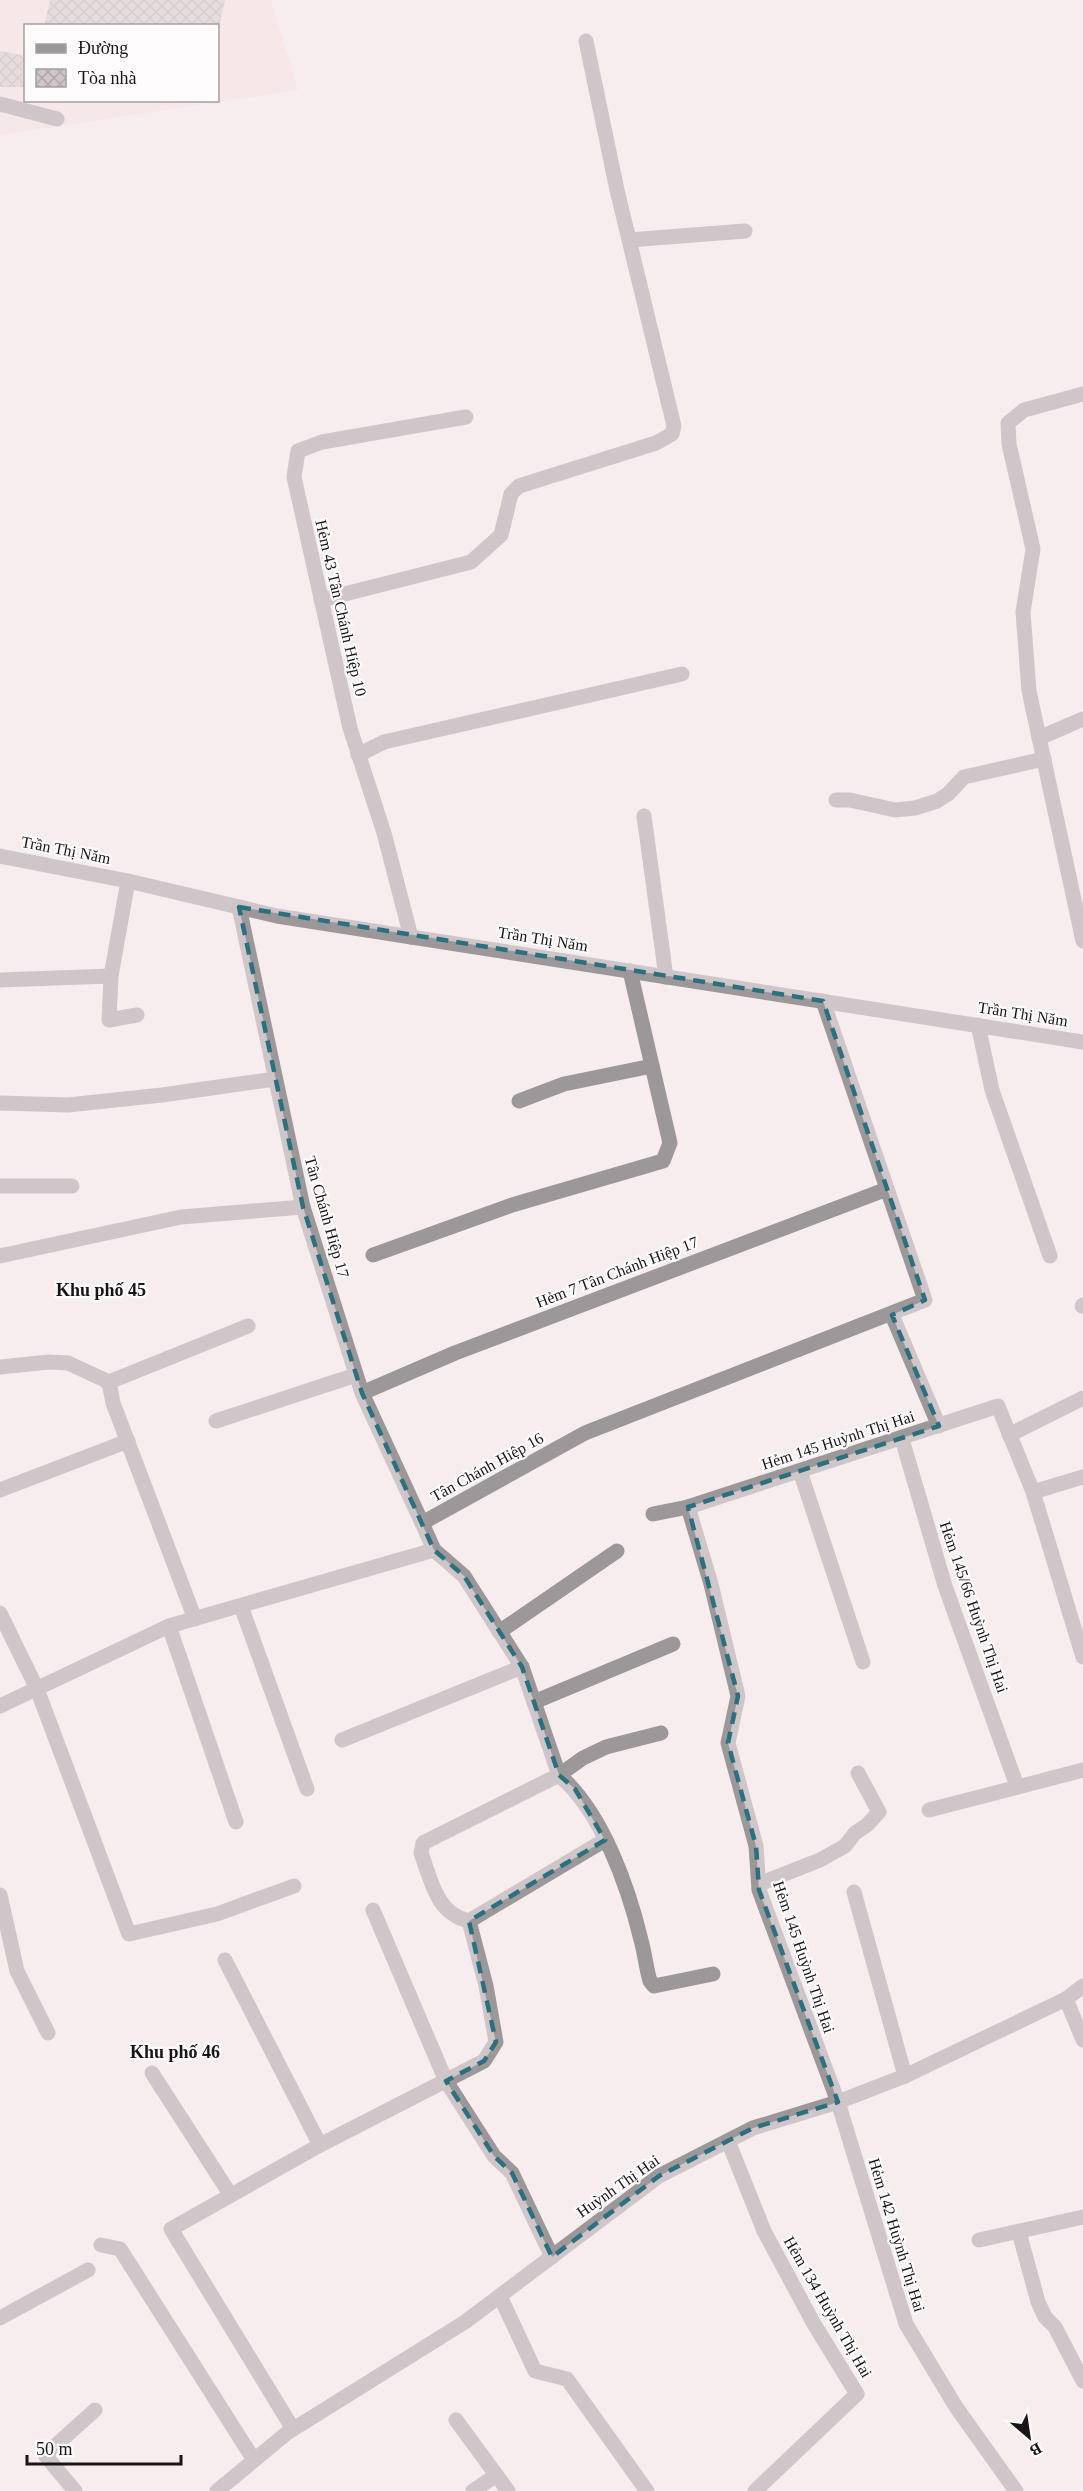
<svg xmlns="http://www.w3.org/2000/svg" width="1083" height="2491" font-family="'Times New Roman',serif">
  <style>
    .built { fill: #f3dfe3; fill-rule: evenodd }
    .building { fill: url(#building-cross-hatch) }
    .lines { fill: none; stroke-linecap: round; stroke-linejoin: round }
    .minor { stroke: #9c9899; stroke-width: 15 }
    .marked { fill: none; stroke: #2c7080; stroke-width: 4.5; stroke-dasharray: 12 8; stroke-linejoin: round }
    .labels { text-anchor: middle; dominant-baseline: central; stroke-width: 4.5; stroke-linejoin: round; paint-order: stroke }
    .street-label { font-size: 16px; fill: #191516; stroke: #fefcfd }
    .neighbourhood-label { font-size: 18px; font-weight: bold; fill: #191516; stroke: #fefcfd }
  </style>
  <defs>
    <pattern id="building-cross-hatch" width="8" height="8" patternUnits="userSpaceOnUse" patternTransform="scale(1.5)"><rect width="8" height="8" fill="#d0c5c7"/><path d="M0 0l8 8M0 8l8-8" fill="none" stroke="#b2a8aa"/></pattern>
  </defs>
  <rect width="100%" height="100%" fill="#f7edee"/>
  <path class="built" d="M0,0H271L298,90L0,135ZM26,26H218V100H26Z"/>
  <g class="building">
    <polygon points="50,0 225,0 219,26 44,26"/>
    <polygon points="0,51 26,56 26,87 0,87"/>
  </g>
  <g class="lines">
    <g class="minor">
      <polyline points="0,104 57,119"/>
      <polyline points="629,240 745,231"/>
      <polyline points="1083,394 1024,410 1008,423 1009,444 1033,549 1023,612 1029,691 1083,941"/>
      <polyline points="321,600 471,562 501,535 511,494 519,486 656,443 672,434 674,426 617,190 586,41"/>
      <polyline points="1039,738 1083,719"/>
      <polyline points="358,755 384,742 682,674"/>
      <polyline points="836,800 850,800 895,810 915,808 937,801 948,794 964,777 1044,759"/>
      <polyline points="644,816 666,977"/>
      <polyline points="0,856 128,881 277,916 1083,1042"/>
      <polyline points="128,881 111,976 109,1020 137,1015"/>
      <polyline points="239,907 303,1207 362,1393 422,1523"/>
      <polyline points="411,937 384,833 350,728 294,477 298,451 322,442 466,417"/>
      <polyline points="0,980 111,976"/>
      <polyline points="978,1025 992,1090 1050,1256"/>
      <polyline points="519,1101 564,1084 652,1066"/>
      <polyline points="0,1103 68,1105 162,1095 275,1079"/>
      <polyline points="0,1186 72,1186"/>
      <polyline points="373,1255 512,1205 663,1161 670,1143 630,971"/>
      <polyline points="0,1256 181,1217 303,1207"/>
      <polyline points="1082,1306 1083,1305"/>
      <polyline points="892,1315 939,1426"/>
      <polyline points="0,1367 49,1362 68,1363 109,1382"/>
      <polyline points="362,1393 455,1353 887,1189"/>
      <polyline points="216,1421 356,1375"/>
      <polyline points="1009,1435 1083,1398"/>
      <polyline points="902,1439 945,1586 1017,1786"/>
      <polyline points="800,1471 863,1662"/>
      <polyline points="0,1490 128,1441"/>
      <polyline points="1033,1492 1083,1477"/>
      <polyline points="653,1514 688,1507"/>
      <path d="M434,1550L464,1576L522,1667L559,1775L423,1843L421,1853C432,1882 436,1913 469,1921"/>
      <polyline points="241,1606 307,1789"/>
      <polyline points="0,1613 37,1689 129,1934 217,1914 294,1886"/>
      <polyline points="195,1619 113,1403 109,1382 248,1326"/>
      <polyline points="169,1626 236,1822"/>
      <polyline points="499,1632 617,1551"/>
      <polyline points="534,1702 673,1644"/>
      <polyline points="0,1706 169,1626 434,1550 422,1523 585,1433 925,1300 823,1001"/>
      <path d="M661,1733L606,1747L583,1758L559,1775C602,1812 628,1886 641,1940C645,1954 646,1968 650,1981L654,1986L713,1974"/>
      <polyline points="342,1740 522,1667"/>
      <polyline points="929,1810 1083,1770"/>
      <polyline points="759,1884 820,1860 845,1846 855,1833 867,1825 879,1812 858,1773"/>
      <polyline points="854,1892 905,2076"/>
      <polyline points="0,1895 17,1971 48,2033"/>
      <polyline points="373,1910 446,2081 494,2156 512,2173 552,2257"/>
      <polyline points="225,1960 320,2145"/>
      <polyline points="1066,1999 1083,2040"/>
      <polyline points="152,2073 230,2194"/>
      <polyline points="728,2141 764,2231 814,2324 857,2394 755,2491"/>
      <polyline points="1019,2232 1038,2302 1045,2317 1055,2327 1083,2381"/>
      <polyline points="979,2240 1083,2217"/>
      <polyline points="101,2245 120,2249 122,2252 254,2460"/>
      <polyline points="500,2296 535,2371 567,2379 647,2491"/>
      <polyline points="0,2318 88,2270"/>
      <polyline points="456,2420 508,2491"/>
      <polyline points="293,2429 171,2229 320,2145 484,2061 496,2042 486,1986 469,1921 605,1840"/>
      <polyline points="75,2491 45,2455 95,2410"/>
      <polyline points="217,2491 287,2433 465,2322 659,2176 753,2128 838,2102 905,2076 1066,1999 1083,1986"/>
      <polyline points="473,2491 495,2476"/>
      <polyline points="1016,2491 956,2407 906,2324 838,2102 759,1890 756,1846 728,1743 738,1696 711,1584 688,1507 998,1406 1033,1492 1083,1657"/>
    </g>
  </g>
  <path d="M0 0H1083V2491H0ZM239,907L823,1001L925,1300L892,1315L939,1426L688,1507L738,1696L728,1743L756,1846L759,1890L838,2102L753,2128L659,2176L552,2257L512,2173L494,2156L446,2081L484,2061L496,2042L469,1921L605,1840L575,1789L559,1775L522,1667L464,1576L434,1550L362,1393L303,1207Z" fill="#f7edee" fill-opacity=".55" fill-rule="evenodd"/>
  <path class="marked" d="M239,907L823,1001L925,1300L892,1315L939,1426L688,1507L738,1696L728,1743L756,1846L759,1890L838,2102L753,2128L659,2176L552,2257L512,2173L494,2156L446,2081L484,2061L496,2042L469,1921L605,1840L575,1789L559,1775L522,1667L464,1576L434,1550L362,1393L303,1207Z"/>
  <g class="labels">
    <g class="street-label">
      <text transform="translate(341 608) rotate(77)">Hẻm 43 Tân Chánh Hiệp 10</text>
      <text transform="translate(66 850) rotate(11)">Trần Thị Năm</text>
      <text transform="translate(543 939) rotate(9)">Trần Thị Năm</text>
      <text transform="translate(1023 1014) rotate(9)">Trần Thị Năm</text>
      <text transform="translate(327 1217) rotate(74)">Tân Chánh Hiệp 17</text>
      <text transform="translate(617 1272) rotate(-21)">Hẻm 7 Tân Chánh Hiệp 17</text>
      <text transform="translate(838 1440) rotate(-18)">Hẻm 145 Huỳnh Thị Hai</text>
      <text transform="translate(487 1467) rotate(-29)">Tân Chánh Hiệp 16</text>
      <text transform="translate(974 1607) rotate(71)">Hẻm 145/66 Huỳnh Thị Hai</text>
      <text transform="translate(804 1957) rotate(71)">Hẻm 145 Huỳnh Thị Hai</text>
      <text transform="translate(618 2186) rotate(-35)">Huỳnh Thị Hai</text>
      <text transform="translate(897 2235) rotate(73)">Hẻm 142 Huỳnh Thị Hai</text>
      <text transform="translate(828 2307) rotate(60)">Hẻm 134 Huỳnh Thị Hai</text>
    </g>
    <g class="neighbourhood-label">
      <text x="101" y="1290">Khu phố 45</text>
      <text x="175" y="2052">Khu phố 46</text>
    </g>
  </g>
  <rect x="24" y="24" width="195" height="78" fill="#fefcfd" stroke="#a2a0a1" stroke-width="1.5"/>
  <rect x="36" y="44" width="30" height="9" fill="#9c9899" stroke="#a2a0a1" stroke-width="1.5"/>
  <text x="78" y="54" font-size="18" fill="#191516">Đường</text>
  <rect x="36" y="69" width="30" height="18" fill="url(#building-cross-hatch)" stroke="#a2a0a1" stroke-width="1.5"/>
  <text x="78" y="84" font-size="18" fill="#191516">Tòa nhà</text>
  <g transform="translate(1029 2437) rotate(151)" stroke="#fefcfd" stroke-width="4.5" paint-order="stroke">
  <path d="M0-4.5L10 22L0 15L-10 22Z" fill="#191516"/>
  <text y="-9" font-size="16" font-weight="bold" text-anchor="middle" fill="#191516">B</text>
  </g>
  <path d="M27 2455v9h154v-9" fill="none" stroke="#191516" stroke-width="3"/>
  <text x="36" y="2455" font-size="18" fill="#191516" stroke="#fefcfd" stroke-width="4.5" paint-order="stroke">50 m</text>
</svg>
